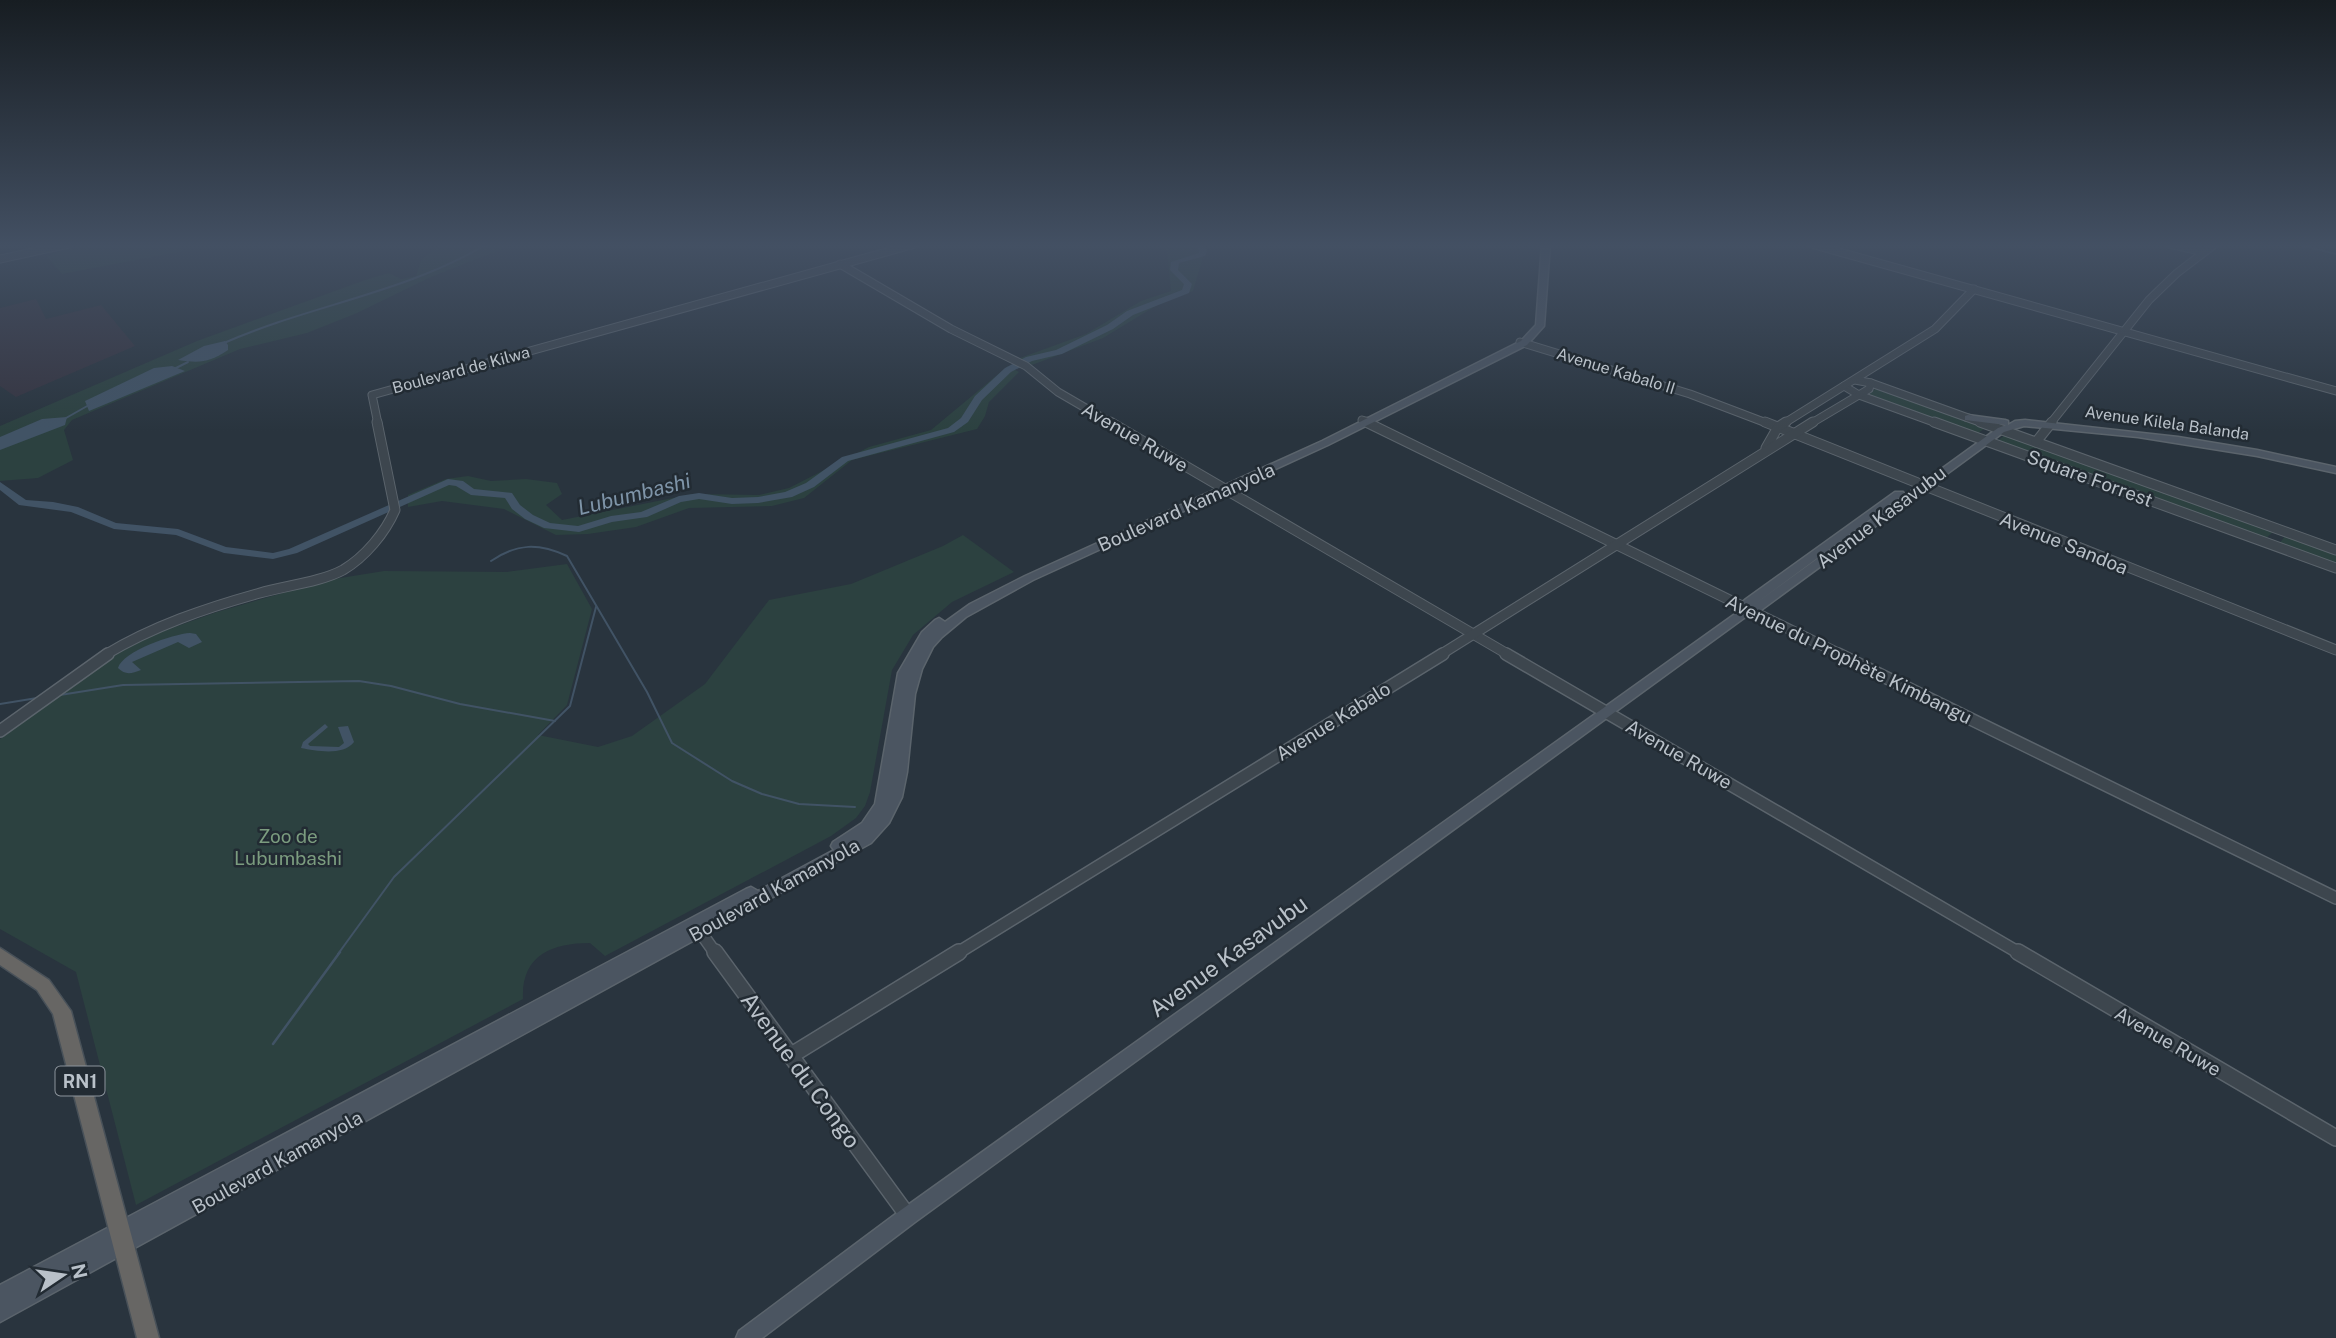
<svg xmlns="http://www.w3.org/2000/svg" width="2336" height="1338" font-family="'Public Sans',sans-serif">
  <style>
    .medical { fill: #353440 }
    .green { fill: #2c4140 }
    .water { fill: #415365 }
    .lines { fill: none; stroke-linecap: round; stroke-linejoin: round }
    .stream-far1 { stroke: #415365; stroke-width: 2 }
    .stream { stroke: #415365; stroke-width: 2.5 }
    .river { fill: #415365; fill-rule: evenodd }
    .tertiary-far3-casing { stroke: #5b646c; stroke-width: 9 }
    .tertiary-far2-casing { stroke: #5b646c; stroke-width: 11 }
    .tertiary-far1-casing { stroke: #5b646c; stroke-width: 14 }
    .tertiary-casing { stroke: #5b646c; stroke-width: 18 }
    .secondary-casing { stroke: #5b646c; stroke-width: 3 }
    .trunk-casing { stroke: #485159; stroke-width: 3 }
    .tertiary-far3 { stroke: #3d464e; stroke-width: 7 }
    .tertiary-far2 { stroke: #3d464e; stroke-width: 9 }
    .tertiary-far1 { stroke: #3d464e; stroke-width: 11 }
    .tertiary { stroke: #3d464e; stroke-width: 15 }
    .secondary { fill: #4b5561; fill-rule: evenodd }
    .trunk { fill: #676664; fill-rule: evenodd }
    .labels { text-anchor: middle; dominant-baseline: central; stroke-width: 5; stroke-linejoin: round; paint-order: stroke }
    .far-street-label { font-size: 16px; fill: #b9c1c9; stroke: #222b33 }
    .shield { fill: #222b33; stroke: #8c949c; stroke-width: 2 }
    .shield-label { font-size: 18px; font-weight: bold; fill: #b9c1c9 }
    .street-label { font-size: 19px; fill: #b9c1c9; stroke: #222b33 }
    .park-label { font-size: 19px; fill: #7b9c7f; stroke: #222b33 }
    .water-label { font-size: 21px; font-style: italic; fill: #7e94a8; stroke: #222b33 }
    .near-street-label { font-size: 23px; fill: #b9c1c9; stroke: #222b33 }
  </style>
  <rect width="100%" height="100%" fill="#29343e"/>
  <polygon class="medical" points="36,299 46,319 101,305 135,346 16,397 0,386 0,308"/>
  <g class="green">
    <polygon points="88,244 177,244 184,251 62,274 47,257 62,250"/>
    <polygon points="441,244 515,244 431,277 357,313 307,333 240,349 72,420 64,430 73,460 38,478 0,481 0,426 197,341 368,279 389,273 401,279 416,276 421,260"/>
    <polygon points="1155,244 1207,244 1193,291 1159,304 1103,338 1032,365 1020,358 1086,334 1141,301 1171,291 1167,251"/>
    <polygon points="1008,366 1019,372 989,402 985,416 977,429 852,460 804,498 772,506 689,508 636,527 588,534 556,535 504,509 442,501 408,507 408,495 446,479 468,476 491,481 526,479 557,483 562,494 546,505 562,520 693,494 759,495 789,488 869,447 931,430"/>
    <polygon points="1877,388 1982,424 1985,428 1977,434 1871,398 1868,394"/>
    <polygon points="2005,435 2273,532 2265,539 1997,441"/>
    <path d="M963,535L1014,572L952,602L913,635L892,670L870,792L865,806L856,818L831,836L605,956L590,943C551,943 521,956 523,999L136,1205L76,972L0,929V739L123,649L161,632L217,612L328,580L384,571L507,572L567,564L592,609L567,705L538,735L598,747L632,736L705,684L769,600L851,584L943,546Z"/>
    <polygon points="2285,536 2336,552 2336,567 2279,544"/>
  </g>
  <g class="water">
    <path d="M225,341L228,345V350C209,363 199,363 178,360L204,346Z"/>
    <polygon points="172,366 185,371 89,411 85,401 154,368"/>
    <polygon points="67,417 65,425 0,450 0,437 42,419"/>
    <path d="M190,633L196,634L202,642L189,648L178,642L132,662L141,670C131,674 125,675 118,668C123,651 173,634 190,633Z"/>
    <path d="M325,724L328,727L308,744L310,746L339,747L344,743L338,727L348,726L354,742C343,756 317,751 301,748L303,742Z"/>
  </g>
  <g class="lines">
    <g class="stream-far1">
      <polyline points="2297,244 2336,254"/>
      <path d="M224,343C310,305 405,293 487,244"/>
      <polyline points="174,369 188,362"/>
      <polyline points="66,418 89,405"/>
      <path d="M491,561C517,543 539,543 567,556L647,692L672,743L732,781L762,794L799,804L855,807"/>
      <polyline points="60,695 123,685 359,681 391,686 460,704 555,721"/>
      <polyline points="0,704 37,698"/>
      <polyline points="338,954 394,877 570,706 596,607"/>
    </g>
    <polyline class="stream" points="273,1044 340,952"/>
    <polygon class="river" points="1193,244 1200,244 1207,250 1205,256 1179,263 1178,270 1192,284 1189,293 1133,315 1113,329 1062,354 1032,361 1011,372 982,400 968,422 954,432 848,461 814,487 792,497 758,503 732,504 699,499 681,502 647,517 612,522 579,532 544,528 525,519 512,509 505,498 471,495 456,486 449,485 297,553 273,559 224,553 176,535 114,529 71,512 19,505 0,490 0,482 26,500 53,502 78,507 116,523 178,529 226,547 273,553 289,549 448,479 463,481 474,489 512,493 520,505 533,515 550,523 578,526 611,516 641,512 679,496 699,493 732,498 758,497 785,492 806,483 842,457 948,428 961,418 975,396 1005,368 1026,357 1056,350 1107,325 1127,311 1182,290 1184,284 1170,270 1171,262 1199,253 1199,251"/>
    <defs>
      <g id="tertiary-far3">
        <polyline points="1811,244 2336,391"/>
        <polyline points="2169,244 2204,252"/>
        <polyline points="0,259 69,244"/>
        <polyline points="840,264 951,329 1026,366 1058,392 1113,424"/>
        <polyline points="1520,342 1690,394 1769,424"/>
        <polyline points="1855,380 1871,383 1985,424"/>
        <polyline points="1844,386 1859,395 1939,424"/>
        <polyline points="1362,420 1370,424"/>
        <polyline points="378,424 372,395 915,244"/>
        <polyline points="1783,424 1935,329 1974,289"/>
        <polyline points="1810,424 1869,389 1871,383"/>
        <polyline points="2050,424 2149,300 2177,273 2215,244"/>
      </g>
      <g id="tertiary-far2">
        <polyline points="1110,422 1509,655"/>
        <polyline points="1366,422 1842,655"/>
        <polyline points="1765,422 2336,650"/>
        <polyline points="1934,422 2336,568"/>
        <polyline points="1980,422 2336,550"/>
        <polyline points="2036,442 2052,422"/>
        <polyline points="1766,448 1778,427 1786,422"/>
        <path d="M105,655C153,626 206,608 260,593C284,586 321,582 343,570C365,557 385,533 395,510L377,422"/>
        <polyline points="1440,655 1813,422"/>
      </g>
      <g id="tertiary-far1">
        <polyline points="1506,654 2021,954"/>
        <polyline points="1838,654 2336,898"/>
        <polyline points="0,731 108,654"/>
        <polyline points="696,926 716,954"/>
        <polyline points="956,954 1443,654"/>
      </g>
      <g id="tertiary">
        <polyline points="715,952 908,1216"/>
        <polyline points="2018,952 2336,1138"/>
        <polyline points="790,1056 959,952"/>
      </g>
      <g id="secondary">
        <polygon points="1542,244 1550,244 1544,326 1527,345 1328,445 1033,580 966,617 942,637 933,647 922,669 915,694 907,772 902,797 889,823 871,843 0,1322 0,1285 746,889 751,887 758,891 834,850 831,846 833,842 862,823 875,804 898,673 922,632 935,620 939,618 945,622 970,604 1025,576 1322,441 1521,341 1536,325"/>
        <polygon points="1968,415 2005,420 2008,421 2008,425 2015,421 2025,420 2178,437 2257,450 2336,467 2336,473 2257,456 2138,437 2024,426 2004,432 1757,613 1744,618 915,1222 762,1338 736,1338 739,1331 901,1210 1735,614 1739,605 1746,599 1895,492 1903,492 1904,494 1748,609 1998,428 2006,425 1965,420 1965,416"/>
      </g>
      <polygon id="trunk" points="0,948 49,980 71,1011 159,1338 137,1338 53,1014 37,990 0,965"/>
    </defs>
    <use href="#tertiary-far3" class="tertiary-far3-casing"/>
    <use href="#tertiary-far2" class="tertiary-far2-casing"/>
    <use href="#tertiary-far1" class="tertiary-far1-casing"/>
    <use href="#tertiary" class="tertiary-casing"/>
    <use href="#secondary" class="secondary-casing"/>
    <use href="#trunk" class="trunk-casing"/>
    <use href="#tertiary-far3" class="tertiary-far3"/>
    <use href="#tertiary-far2" class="tertiary-far2"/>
    <use href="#tertiary-far1" class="tertiary-far1"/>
    <use href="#tertiary" class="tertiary"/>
    <use href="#secondary" class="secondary"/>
    <use href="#trunk" class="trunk"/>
  </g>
  <linearGradient id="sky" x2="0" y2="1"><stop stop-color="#171d22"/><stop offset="0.57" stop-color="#435063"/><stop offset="1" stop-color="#435063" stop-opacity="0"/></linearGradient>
  <rect width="2336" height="431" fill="url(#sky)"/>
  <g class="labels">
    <g class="far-street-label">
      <text transform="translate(461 370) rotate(-15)">Boulevard de Kilwa</text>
      <text transform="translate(1616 371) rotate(17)">Avenue Kabalo II</text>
      <text transform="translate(2167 423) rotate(8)">Avenue Kilela Balanda</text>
    </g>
    <rect class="shield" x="55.5" y="1066.5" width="49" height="29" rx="5"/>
    <g class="shield-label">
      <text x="80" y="1081">RN1</text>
    </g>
    <g class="street-label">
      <text transform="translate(1135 437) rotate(30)">Avenue Ruwe</text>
      <text transform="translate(2090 478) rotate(20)">Square Forrest</text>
      <text transform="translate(1186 507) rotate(-24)">Boulevard Kamanyola</text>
      <text transform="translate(1881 517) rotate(-37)">Avenue Kasavubu</text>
      <text transform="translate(2064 543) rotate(22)">Avenue Sandoa</text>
      <text transform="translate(1849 659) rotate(26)">Avenue du Prophète Kimbangu</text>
      <text transform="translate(1333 721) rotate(-32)">Avenue Kabalo</text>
      <text transform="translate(1679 754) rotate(30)">Avenue Ruwe</text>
      <text transform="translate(774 890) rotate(-29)">Boulevard Kamanyola</text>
      <text transform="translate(2168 1041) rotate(30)">Avenue Ruwe</text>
      <text transform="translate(277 1162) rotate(-29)">Boulevard Kamanyola</text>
    </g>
    <g class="park-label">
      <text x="288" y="836">Zoo de<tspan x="288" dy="22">Lubumbashi</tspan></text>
    </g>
    <g class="water-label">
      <text transform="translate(634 494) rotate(-14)">Lubumbashi</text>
    </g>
    <g class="near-street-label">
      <text transform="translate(1228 956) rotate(-36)">Avenue Kasavubu</text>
      <text transform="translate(801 1070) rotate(54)">Avenue du Congo</text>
    </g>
  </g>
  <g transform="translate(63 1275) rotate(77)" stroke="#222b33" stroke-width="5" paint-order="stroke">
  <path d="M0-5L12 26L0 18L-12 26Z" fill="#b9c1c9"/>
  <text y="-10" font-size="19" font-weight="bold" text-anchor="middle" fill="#b9c1c9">N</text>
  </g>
</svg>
